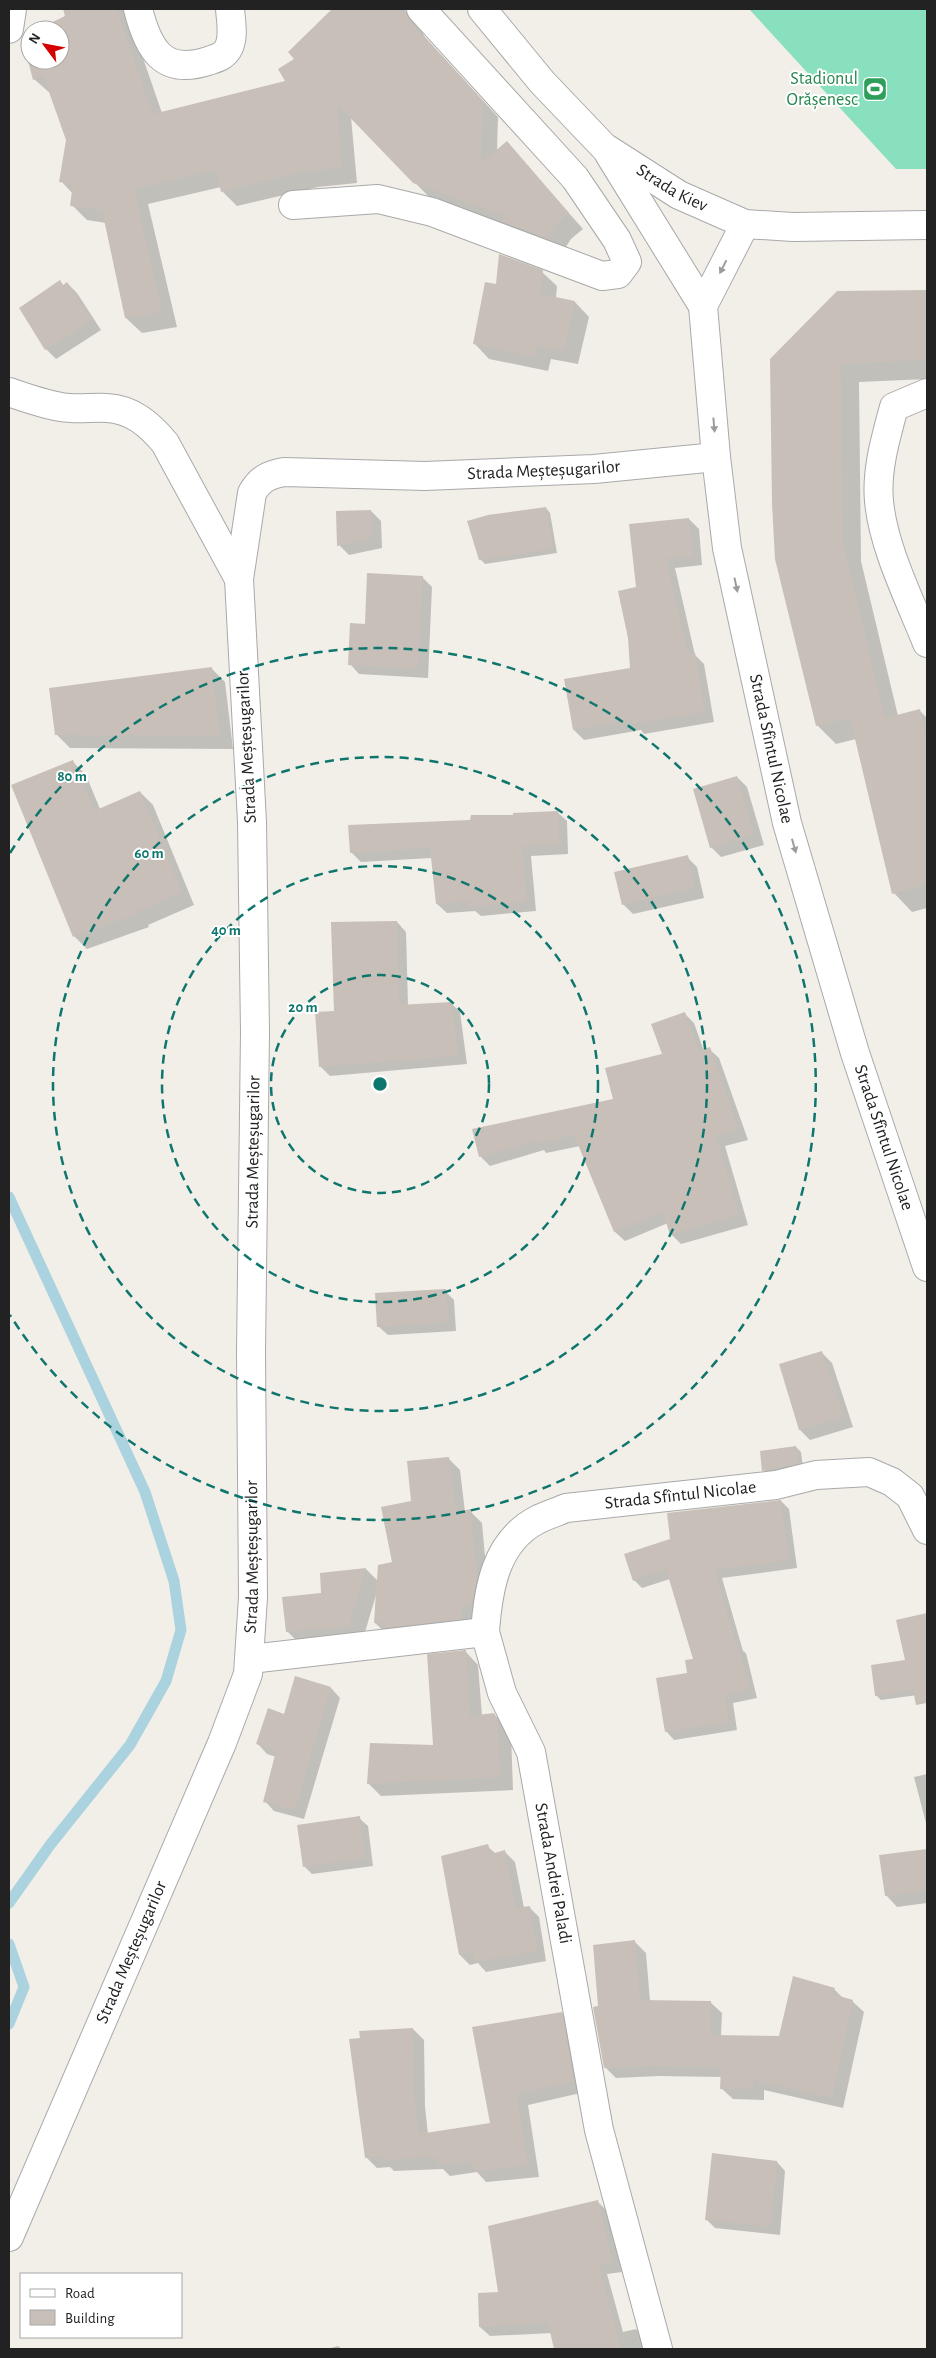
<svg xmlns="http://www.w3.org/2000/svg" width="936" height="2358" font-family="'Alegreya Sans',sans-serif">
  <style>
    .pitch { fill: #88e0be }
    .shadow { fill: #0003 }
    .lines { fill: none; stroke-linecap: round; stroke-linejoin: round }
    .stream { stroke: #aad3df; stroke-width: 11 }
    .building { fill: #c7bfb8 }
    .minor-casing { stroke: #a9a9a9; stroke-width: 30 }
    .minor { stroke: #fff; stroke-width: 28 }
    .oneway { fill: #9c9c9c }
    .ring { fill: none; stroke: #0f766e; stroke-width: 2.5; stroke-dasharray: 9 6 }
    .labels { text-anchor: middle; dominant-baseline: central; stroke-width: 4; stroke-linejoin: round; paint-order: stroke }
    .leisure-label { font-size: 18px; fill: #27864d; stroke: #fff; text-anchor: end }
    .street-label { font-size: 18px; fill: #222; stroke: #fff }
    .centre { fill: #0f766e; stroke: #fff; stroke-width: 2.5 }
    .ring-label { font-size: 15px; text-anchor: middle; font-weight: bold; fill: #0f766e; stroke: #fff; stroke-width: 4; stroke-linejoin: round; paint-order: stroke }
  </style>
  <rect width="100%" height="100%" fill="#f2efe9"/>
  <polygon class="pitch" points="749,9 927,9 927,169 896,169"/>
  <g class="shadow">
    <polygon points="64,9 126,9 162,113 287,82 296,59 289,52 333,9 404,9 421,27 424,36 498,117 497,152 507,143 583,229 571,239 562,253 519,237 508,226 430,198 351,117 357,183 318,187 237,206 222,191 221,187 148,204 177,327 142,333 126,318 106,223 87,220 72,205 73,194 61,181 67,140 51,94 34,79 23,38 30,35 30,60 60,60 60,30 40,30 67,17"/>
    <polygon points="542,272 557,286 556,298 575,302 589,317 578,364 551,359 548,371 489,359 475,344 497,285"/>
    <polygon points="67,283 77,293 101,330 56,359 46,349 64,286"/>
    <polygon points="837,292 927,292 927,379 859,382 861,561 898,716 919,710 927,718 927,908 912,912 894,893 856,739 836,744 817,725"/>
    <polygon points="546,508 550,513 557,553 485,564 480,559"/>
    <polygon points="371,511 381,521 382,548 349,555 339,545"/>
    <polygon points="689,519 699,529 702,565 675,568 695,655 704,664 714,722 644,734 641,730 584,740 574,730 632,669 629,638 637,588"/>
    <polygon points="423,578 432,587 428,678 359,674 350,664 366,625"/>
    <polygon points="212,669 225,682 233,749 70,748 57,735"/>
    <polygon points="73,762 86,775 100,809 140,792 153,805 194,905 148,925 149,927 87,949 74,936"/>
    <polygon points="737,777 747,787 764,845 721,857 711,847"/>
    <polygon points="557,812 567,821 568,854 531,856 536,911 481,916 475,911 447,913 437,904 432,858 361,862 351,852 471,821"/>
    <polygon points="687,857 697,867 704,898 633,914 623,904"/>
    <polygon points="397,922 406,932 408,1006 451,1003 460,1012 467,1064 330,1076 321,1067 335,1012"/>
    <polygon points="685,1014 694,1023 704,1051 709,1049 719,1058 748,1140 725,1146 748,1225 681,1244 671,1234 668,1223 625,1241 615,1232 580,1146 546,1153 544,1150 490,1166 480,1156 615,1100 663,1055"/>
    <polygon points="445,1291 454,1300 456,1331 388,1335 378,1326"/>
    <polygon points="822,1353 832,1363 853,1427 810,1440 800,1430"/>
    <polygon points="796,1447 801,1452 803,1468 768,1475 764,1470"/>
    <polygon points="448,1458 460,1470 465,1512 470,1511 482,1523 488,1590 484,1616 472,1617 473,1630 387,1634 375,1623 376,1595 363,1639 301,1645 287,1631 323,1594 321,1574 366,1569 378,1581 393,1563 413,1502"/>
    <polygon points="781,1501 789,1509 797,1568 722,1578 743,1651 746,1653 757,1698 733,1703 737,1730 674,1740 666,1731 694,1660 670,1579 642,1588 634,1580"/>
    <polygon points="927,1614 927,1665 921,1666 925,1694 881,1700 876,1695 909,1660 897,1621"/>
    <polygon points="465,1651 478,1665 482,1716 494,1714 507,1728 511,1734 513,1790 381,1796 368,1783 435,1746"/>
    <polygon points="331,1688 340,1698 304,1819 274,1811 265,1801 276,1757 267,1754 258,1744 285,1716"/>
    <polygon points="927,1774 927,1827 914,1777"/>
    <polygon points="359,1818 368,1826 373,1866 312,1874 304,1866"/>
    <polygon points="487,1846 496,1854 505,1852 515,1862 524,1908 529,1907 539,1917 546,1961 486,1972 478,1963 470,1965 460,1955"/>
    <polygon points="927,1850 927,1903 897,1907 886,1895 881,1856"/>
    <polygon points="635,1942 646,1953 650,2001 710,2002 722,2013 721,2036 780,2037 834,1989 844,1999 852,2001 864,2012 843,2108 764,2090 764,2100 733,2099 721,2088 722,2077 658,2076 616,2078 605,2067 599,2007"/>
    <polygon points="562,2013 573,2025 585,2092 528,2105 539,2177 486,2182 477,2172 450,2176 443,2169 394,2171 390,2167 377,2168 366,2157 413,2029 424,2040 425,2107 428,2134 491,2124"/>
    <polygon points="777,2162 785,2171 780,2235 715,2228 706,2219"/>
    <polygon points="597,2201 607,2211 622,2272 607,2274 623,2332 636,2329 645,2338 649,2349 580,2349 585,2348 585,2346 555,2349 552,2333 490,2336 480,2327 499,2293"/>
    <polygon points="338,2346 342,2349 327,2349"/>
  </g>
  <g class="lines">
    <g class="stream">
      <polyline points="9,1197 145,1492 174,1581 181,1630 166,1681 130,1745 50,1845 9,1903"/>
      <polyline points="9,1944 24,1987 9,2024"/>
    </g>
  </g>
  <g class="building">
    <polygon points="63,9 117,9 153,114 285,81 278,69 294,59 288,52 332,9 404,9 409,20 483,101 481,163 507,141 569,213 556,224 546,238 503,222 503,215 413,183 337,104 342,168 302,172 221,192 216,170 134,189 162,312 125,318 102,210 70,206 73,184 59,182 66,140 43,75 33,80 22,37 30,33 30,60 60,60 60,30 36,30 65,16"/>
    <polygon points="499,254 543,270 541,294 575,301 564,350 537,345 533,357 473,344 485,282 496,284"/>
    <polygon points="60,280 63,285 67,282 92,320 45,350 19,308"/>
    <polygon points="927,290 927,360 841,364 843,542 885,718 920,709 927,743 927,884 892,894 850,718 816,726 775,559 772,504 770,359 837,291"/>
    <polygon points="546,507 553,549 479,560 467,521 488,515"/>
    <polygon points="371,510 372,538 337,546 336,511"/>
    <polygon points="689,518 693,556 666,558 688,654 695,653 705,712 633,724 632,720 573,730 564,679 630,668 628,638 618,591 636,587 629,524"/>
    <polygon points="367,573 423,576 418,669 348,665 350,623 365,624"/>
    <polygon points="212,667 220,736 55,735 49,688"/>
    <polygon points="73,760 94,811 140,791 182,892 136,912 136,914 73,937 11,785"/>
    <polygon points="737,776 754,835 710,848 693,789"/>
    <polygon points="558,811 559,844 522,846 527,902 470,907 469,901 436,904 430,848 350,853 348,825 470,820 471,815 513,815 513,813"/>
    <polygon points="688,855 695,888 622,905 614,872"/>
    <polygon points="397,921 399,1005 452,1002 458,1056 319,1067 315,1012 334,1011 331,922"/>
    <polygon points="685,1012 699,1051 710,1047 739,1130 716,1136 739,1215 670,1235 663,1212 614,1232 574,1135 535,1144 535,1141 479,1157 472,1129 613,1099 605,1068 662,1054 651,1024"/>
    <polygon points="446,1289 448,1322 377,1327 375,1293"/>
    <polygon points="822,1351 844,1417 799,1430 779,1364"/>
    <polygon points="796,1446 799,1463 762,1471 760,1451"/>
    <polygon points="449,1457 456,1512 471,1509 477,1578 472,1605 461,1606 462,1619 384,1628 383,1622 374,1623 378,1565 392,1562 381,1507 411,1501 407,1461"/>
    <polygon points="781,1500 789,1560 715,1570 736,1644 738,1644 749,1689 725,1695 729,1722 665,1732 656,1678 687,1673 685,1660 693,1659 666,1569 633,1581 624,1554 670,1539 667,1513"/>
    <polygon points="366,1568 349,1626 286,1632 282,1597 321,1593 320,1573"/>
    <polygon points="927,1613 927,1703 916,1705 913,1690 875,1696 871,1665 905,1660 896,1620"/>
    <polygon points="466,1650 470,1716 494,1713 498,1720 500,1777 367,1784 370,1743 433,1745 427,1654"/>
    <polygon points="295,1676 331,1687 295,1810 263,1802 276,1751 256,1744 268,1708 284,1714"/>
    <polygon points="360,1816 365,1858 303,1867 297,1825"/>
    <polygon points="488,1844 491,1854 505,1850 516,1908 530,1906 537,1951 475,1962 473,1952 459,1955 441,1856"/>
    <polygon points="927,1849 927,1891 885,1896 879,1855"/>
    <polygon points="635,1940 640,2000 711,2001 710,2035 779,2036 793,1976 835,1988 832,1994 853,2000 832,2098 753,2080 753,2089 720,2089 721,2067 646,2066 604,2068 593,2007 598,2006 593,1945"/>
    <polygon points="562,2012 574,2081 517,2094 528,2166 474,2171 472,2161 438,2165 437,2157 381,2160 381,2156 365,2158 349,2039 360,2038 359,2031 413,2028 414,2095 419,2134 490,2123 472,2027"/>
    <polygon points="712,2153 777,2161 771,2227 705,2220"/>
    <polygon points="598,2200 613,2262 599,2265 621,2349 554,2349 548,2323 479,2327 478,2293 498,2292 488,2226"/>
  </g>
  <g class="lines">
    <defs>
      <g id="minor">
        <path d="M138,9C148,48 162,76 208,61C217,58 225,56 229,47C234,35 231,22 230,9"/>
        <path id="s1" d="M482,9L542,82L604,147L679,195L745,224L793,227L927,225"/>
        <polyline points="9,29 12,9"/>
        <polyline points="609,154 703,306"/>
        <polyline points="293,205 378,199 432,212 602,276 618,274 627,262 617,240 575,178 421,9"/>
        <path id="s2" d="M745,224L703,306L716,457L727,548L787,823L855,1053L927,1267"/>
        <path d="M9,392C26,398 43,404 61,407C77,410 91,407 107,408C132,409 150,425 165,443L239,579"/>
        <path d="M927,393L894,407C886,437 876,470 879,501C883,547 910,600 927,643"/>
        <path id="s3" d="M485,1632C488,1590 495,1542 537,1520C547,1515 557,1512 566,1508L776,1485L816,1475L869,1472L892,1482L910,1496L927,1530"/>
        <path id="s4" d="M251,1659L485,1632L502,1693L531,1752L599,2130L658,2349"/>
        <path id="s5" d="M9,2237L222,1743L248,1674L253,1597L251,1353L255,1032L252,822L239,579L252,493C260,479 268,475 284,472L425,476L594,469L716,457"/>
      </g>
    </defs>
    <use href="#minor" class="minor-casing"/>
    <use href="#minor" class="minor"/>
  </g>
  <defs><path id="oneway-solid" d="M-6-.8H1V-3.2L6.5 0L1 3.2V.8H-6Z" transform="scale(1.25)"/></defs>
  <g class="oneway">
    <use href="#oneway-solid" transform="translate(723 267) rotate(117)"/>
    <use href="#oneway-solid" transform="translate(714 425) rotate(85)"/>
    <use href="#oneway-solid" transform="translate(736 585) rotate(78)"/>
    <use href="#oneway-solid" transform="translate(794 846) rotate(74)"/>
  </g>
  <g class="ring">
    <circle cx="380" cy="1084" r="109"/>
    <circle cx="380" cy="1084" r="218"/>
    <circle cx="380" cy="1084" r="327"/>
    <path d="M10 853A436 436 0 1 1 10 1315"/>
  </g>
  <defs>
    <symbol id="stadium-square" viewBox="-11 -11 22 22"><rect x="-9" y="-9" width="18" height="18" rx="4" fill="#2e9e5b" stroke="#fff"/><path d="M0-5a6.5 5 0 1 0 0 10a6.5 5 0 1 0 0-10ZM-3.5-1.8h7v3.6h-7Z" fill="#fff"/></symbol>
  </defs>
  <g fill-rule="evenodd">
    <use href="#stadium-square" x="861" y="75" width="28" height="28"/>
  </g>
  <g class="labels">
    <g class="leisure-label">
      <text x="858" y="79">Stadionul<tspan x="858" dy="21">Orășenesc</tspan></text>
    </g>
    <g class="street-label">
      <text stroke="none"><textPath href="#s1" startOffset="264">Strada Kiev</textPath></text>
      <text stroke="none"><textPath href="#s5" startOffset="2094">Strada Meșteșugarilor</textPath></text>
      <text transform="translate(247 747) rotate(-93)">Strada Meșteșugarilor</text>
      <text stroke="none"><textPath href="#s2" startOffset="541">Strada Sfîntul Nicolae</textPath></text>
      <text stroke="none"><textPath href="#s2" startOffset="946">Strada Sfîntul Nicolae</textPath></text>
      <text stroke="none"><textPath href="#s5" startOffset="1134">Strada Meșteșugarilor</textPath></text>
      <text stroke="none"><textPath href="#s3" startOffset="276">Strada Sfîntul Nicolae</textPath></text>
      <text stroke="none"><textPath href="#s5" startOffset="729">Strada Meșteșugarilor</textPath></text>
      <text stroke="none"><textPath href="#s4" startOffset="488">Strada Andrei Paladi</textPath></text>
      <text stroke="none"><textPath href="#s5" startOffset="310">Strada Meșteșugarilor</textPath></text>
    </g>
  </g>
  <circle cx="380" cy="1084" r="8" class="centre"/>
  <g class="ring-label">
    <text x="72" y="781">80 m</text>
    <text x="149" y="858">60 m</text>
    <text x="226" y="935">40 m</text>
    <text x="303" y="1012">20 m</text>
  </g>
  <rect width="936" height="2358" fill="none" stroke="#222222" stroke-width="20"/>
  <rect x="20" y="2273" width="162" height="65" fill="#ffffff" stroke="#a7a7a7"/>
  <rect x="30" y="2289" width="25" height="8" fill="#ffffff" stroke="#a7a7a7"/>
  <text x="65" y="2298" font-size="15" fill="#222222">Road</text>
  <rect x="30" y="2310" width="25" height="15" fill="#c7bfb8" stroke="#a7a7a7"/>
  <text x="65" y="2323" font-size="15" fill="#222222">Building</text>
  <g transform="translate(45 45) rotate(302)"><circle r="24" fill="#ffffff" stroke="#a7a7a7"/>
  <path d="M0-4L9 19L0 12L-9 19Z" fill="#d40000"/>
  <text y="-8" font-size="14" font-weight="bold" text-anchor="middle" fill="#222222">N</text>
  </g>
</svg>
